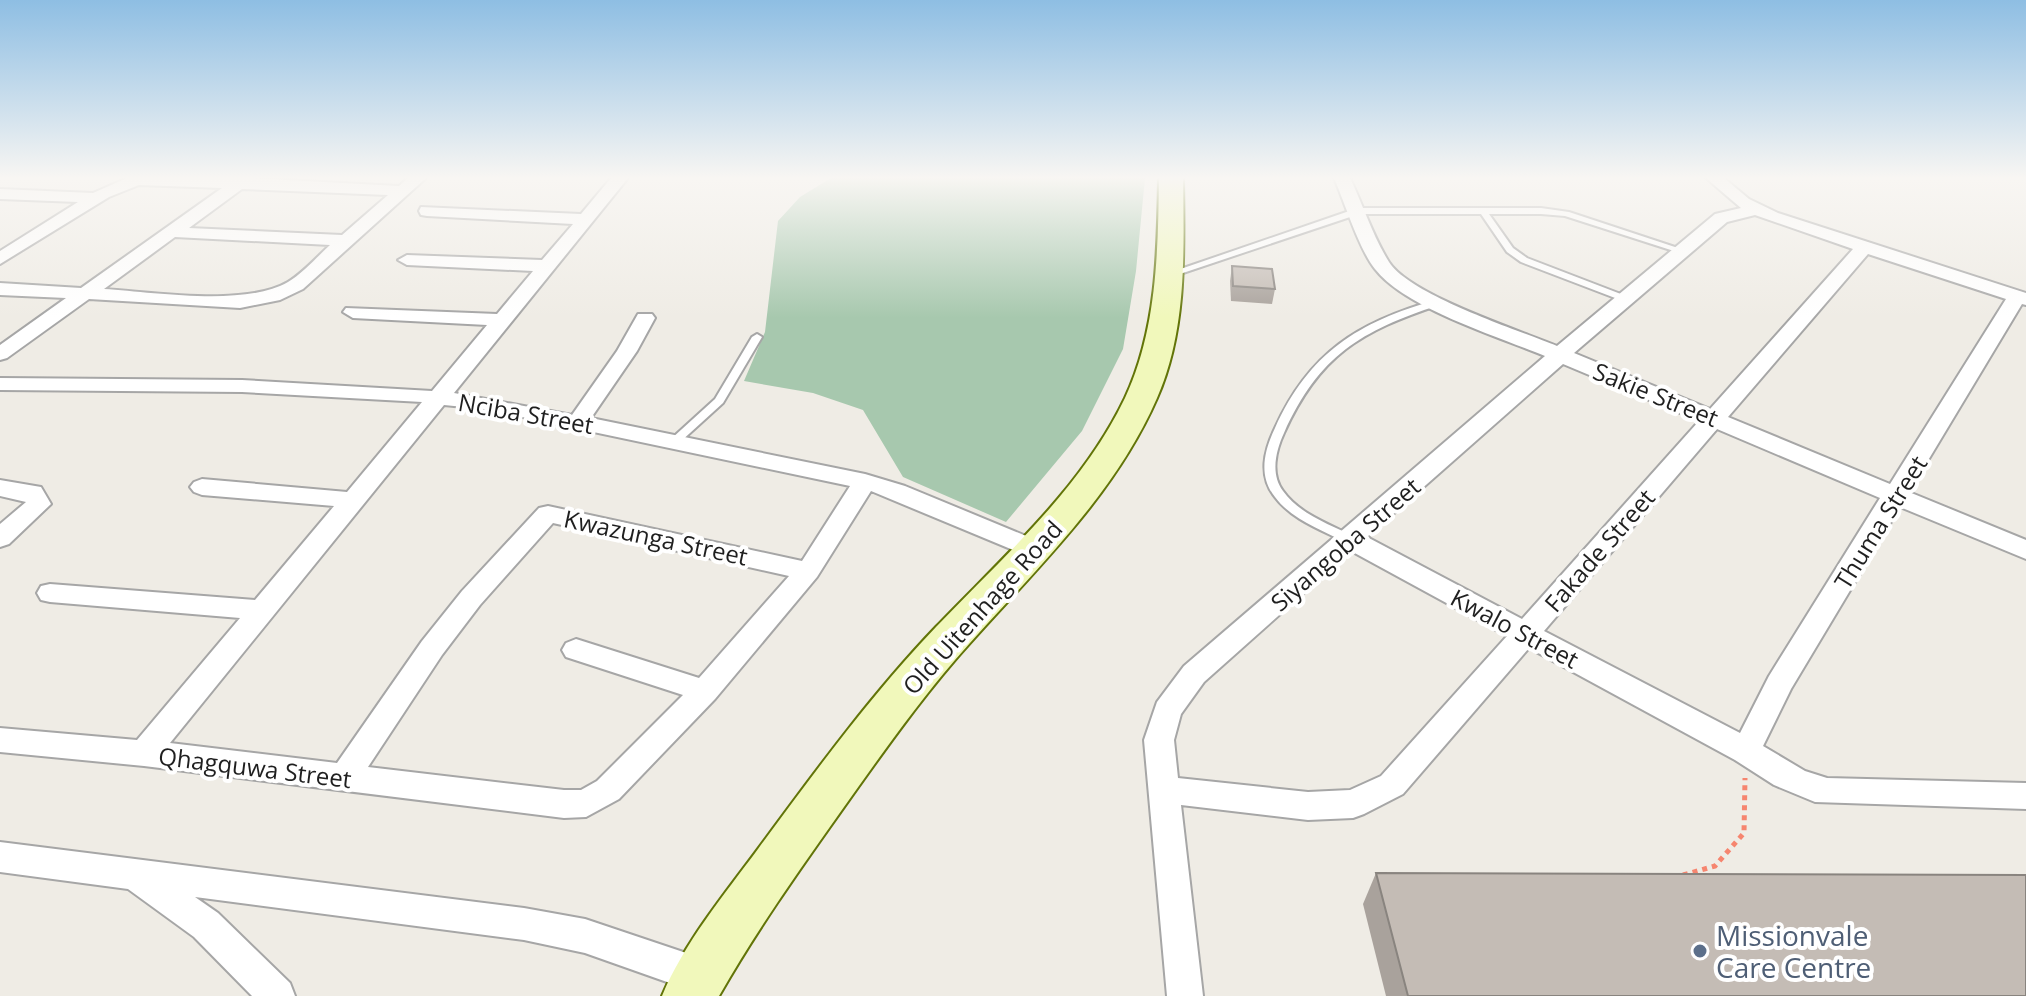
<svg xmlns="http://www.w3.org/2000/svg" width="2026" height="996" font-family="'Open Sans',sans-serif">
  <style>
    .cemetery { fill: #a7c8ae }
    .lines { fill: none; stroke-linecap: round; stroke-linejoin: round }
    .lane-casing { stroke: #a6a6a6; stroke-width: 4 }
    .street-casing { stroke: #a6a6a6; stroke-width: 4 }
    .secondary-casing { stroke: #627408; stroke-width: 4 }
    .path { stroke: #f6856f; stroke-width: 5; stroke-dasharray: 5 5; stroke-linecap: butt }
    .lane { fill: #fff; fill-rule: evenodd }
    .street { fill: #fff; fill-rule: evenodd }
    .secondary { fill: #f1f8bb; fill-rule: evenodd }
    .wall { fill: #a9a29c }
    .building { fill: #c4bcb5; stroke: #89847f; stroke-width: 2 }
    .service-dot { fill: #5c6f8a; stroke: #fff; stroke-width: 3 }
    .labels { text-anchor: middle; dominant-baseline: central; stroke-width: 8; stroke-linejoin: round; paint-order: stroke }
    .street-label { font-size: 24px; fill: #1f1f1f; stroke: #fff }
    .near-service-label { font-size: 28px; fill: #4e5e75; stroke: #fff; text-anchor: start }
  </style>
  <rect width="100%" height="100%" fill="#efece5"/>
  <polygon class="cemetery" points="831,178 1145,178 1136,271 1123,349 1082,431 1006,522 903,477 863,410 813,393 744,381 765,332 778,221 800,197"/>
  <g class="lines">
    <defs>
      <g id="lane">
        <polygon points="1358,208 1541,208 1569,212 1684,250 1680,253 1677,252 1565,216 1541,214 1489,214 1513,248 1527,258 1626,296 1628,298 1623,301 1521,262 1507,252 1481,214 1359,214 1174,276 1171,277 1166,274"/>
        <path d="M1436,300L1441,303L1439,305C1361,331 1319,355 1284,433C1276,450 1270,474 1283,491C1299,514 1331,525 1355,537L1357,540L1355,543H1347C1322,530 1292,520 1275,497C1258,476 1264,451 1275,428C1309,353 1358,322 1436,300Z"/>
        <polygon points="757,334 762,337 723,403 679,443 671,443 669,441 671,439 715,399 752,337"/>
      </g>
      <g id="street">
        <path d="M127,178H249L399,186L408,178H426L303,289L280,300L240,308L89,299L7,358L0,360V345L66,298L0,295V283L81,288L222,188L139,185L109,197L0,264V251L78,202L0,199V189L93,193ZM242,189L388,195L342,235L189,228ZM175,237L330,245C317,257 303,273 288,282C245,307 154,292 104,289Z"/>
        <path d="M611,178H628L454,393L572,415L617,351L638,314H652L655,318L637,351L591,418L865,474L905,486L1043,543L1047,549L1043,555L1034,558L1025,555L871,491L817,577L715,699L619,799L586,817L564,818L144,766L0,752V728L137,740L240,618L50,602L41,600L37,593L41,586L50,584L255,600L334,506L202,495L194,492L190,487L194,482L202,479L347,492L422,402L242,392L0,390V378L242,380L432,391L487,325L353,318L343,312L346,308L497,314L533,271L407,265L398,260L407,255L542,260L573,224L427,216L421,215L419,211L421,207L581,214ZM444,405L484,409L850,486L802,561L548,506L539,508L462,591L422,641L337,763L170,743ZM553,523L789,576L699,678L576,639L566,643L562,650L566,657L683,695L597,781L581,790H564L368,767L442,655L480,605Z"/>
        <path d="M1334,178H1350C1363,205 1373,237 1389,262C1410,295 1518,330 1557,346L1715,214L1741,208L1706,178H1724L1749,199L1778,213L2026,293V305L2022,304L1909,492L2026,540V559L1900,507L1791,689L1763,746L1805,771L1827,778L2026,783V809L1815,802L1774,785L1735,760L1529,648L1403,794L1364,814L1353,818L1308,820L1181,805L1203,996H1167L1144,740L1157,702L1184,666L1545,356C1499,337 1405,308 1375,269C1359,249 1345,203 1334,178ZM1755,215L1853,249L1710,409L1574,353L1727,222ZM1868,254L2006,299L1890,484L1728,417ZM1563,364L1699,421L1522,619L1367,537ZM1717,429L1880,498L1769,676L1740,733L1544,631ZM1351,551L1507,636L1381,776L1350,790L1308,792L1178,778L1174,740L1181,714L1204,682Z"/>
        <polygon points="0,480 41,487 51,504 9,544 0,547 0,524 26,502 0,496"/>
        <polygon points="0,842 524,908 585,919 701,958 714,964 719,976 714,988 701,994 585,953 524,940 195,897 218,913 290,983 295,996 252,996 194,937 128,889 0,872"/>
      </g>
      <path id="secondary" d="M1159,178H1183C1184,252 1187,330 1157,398C1112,501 1027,577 955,660C913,709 876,762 839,814C797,873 755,933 719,996H662C684,943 724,895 758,849C814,773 871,695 936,627C1004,556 1082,488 1125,398C1157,330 1158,252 1159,178Z"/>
    </defs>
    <use href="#lane" class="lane-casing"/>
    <use href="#street" class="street-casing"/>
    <use href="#secondary" class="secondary-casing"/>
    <polyline class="path" points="1683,875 1715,866 1744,833 1745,778"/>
    <use href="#lane" class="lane"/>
    <use href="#street" class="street"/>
    <use href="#secondary" class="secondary"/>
  </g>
  <g class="wall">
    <polygon points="1232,266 1275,289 1272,304 1231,301 1230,281"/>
    <polygon points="1376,873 2026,996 1386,996 1363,904"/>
  </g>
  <g class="building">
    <polygon points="1232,266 1272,269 1275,289 1233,286"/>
    <polygon points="1376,873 2026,875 2026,996 1408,996"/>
  </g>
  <linearGradient id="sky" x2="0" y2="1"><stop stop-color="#8ebee3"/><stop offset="0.56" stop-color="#f8f6f3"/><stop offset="1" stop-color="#f8f6f3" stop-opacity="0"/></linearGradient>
  <rect width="2026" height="318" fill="url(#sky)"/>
  <circle class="service-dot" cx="1700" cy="951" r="8"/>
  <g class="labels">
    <g class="street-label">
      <text transform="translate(1656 394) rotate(22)">Sakie Street</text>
      <text transform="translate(526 413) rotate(10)">Nciba Street</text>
      <text transform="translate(1880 522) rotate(-58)">Thuma Street</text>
      <text transform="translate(656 537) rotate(12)">Kwazunga Street</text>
      <text transform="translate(1345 544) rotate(-41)">Siyangoba Street</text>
      <text transform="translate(1599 550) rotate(-49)">Fakade Street</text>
      <text transform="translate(982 607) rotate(-48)">Old Uitenhage Road</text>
      <text transform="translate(1515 628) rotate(28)">Kwalo Street</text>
      <text transform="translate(255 767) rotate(7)">Qhagquwa Street</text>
    </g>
    <g class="near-service-label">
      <text x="1716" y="935">Missionvale<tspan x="1716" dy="32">Care Centre</tspan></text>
    </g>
  </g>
</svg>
